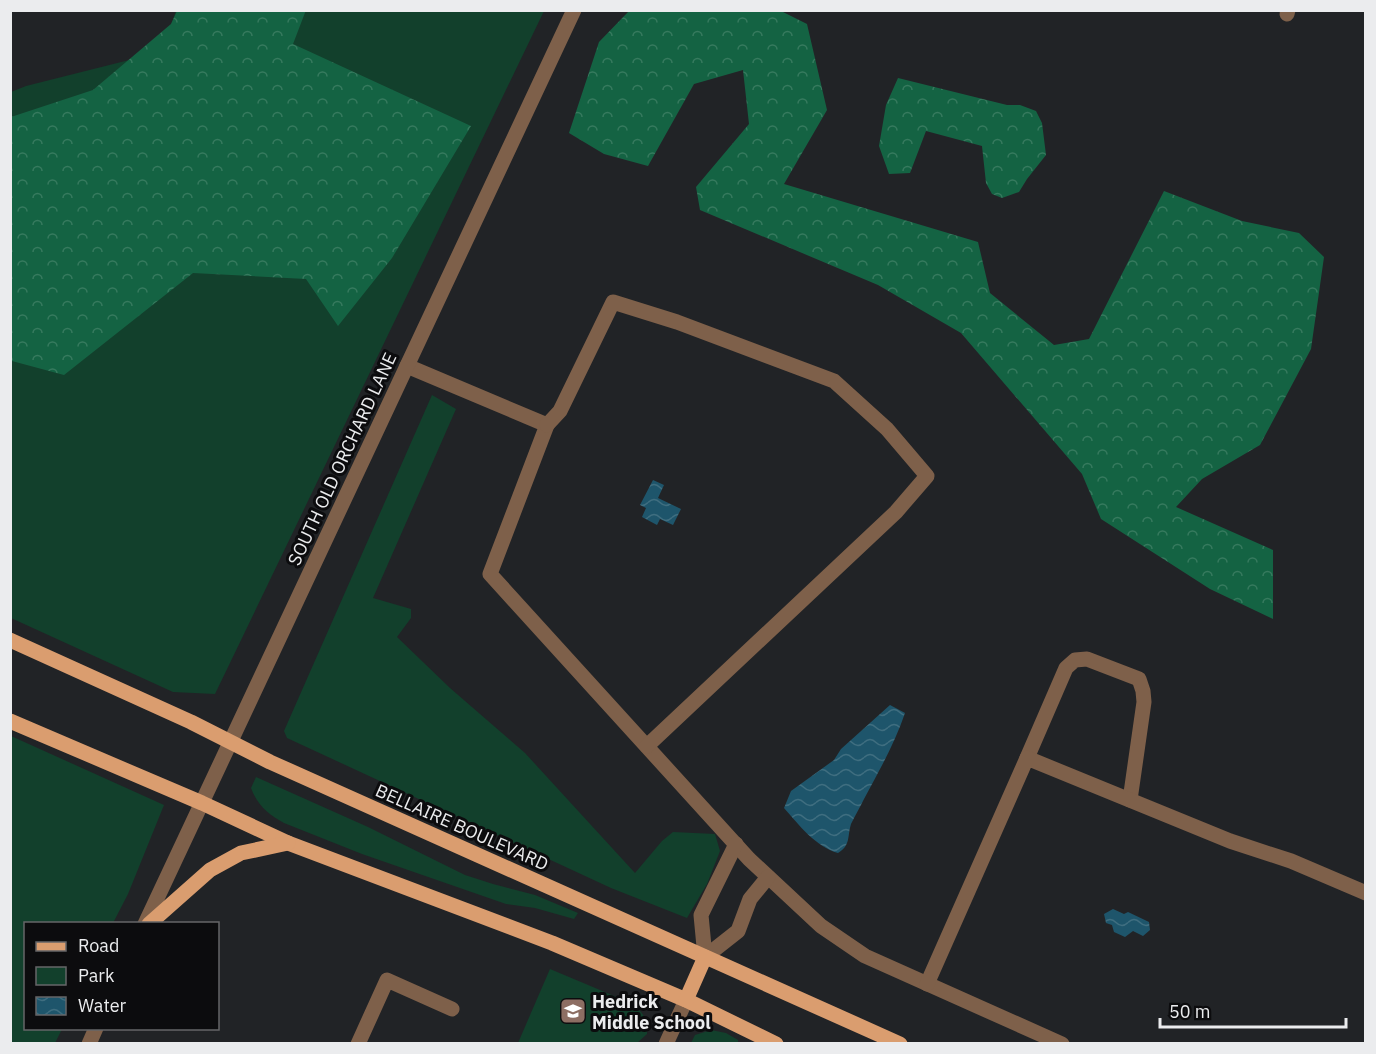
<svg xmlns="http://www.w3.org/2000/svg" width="1376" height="1054" font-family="'IBM Plex Sans',sans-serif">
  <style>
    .green { fill: #12402c }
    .forest { fill: url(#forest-crowns) }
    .water { fill: url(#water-waves) }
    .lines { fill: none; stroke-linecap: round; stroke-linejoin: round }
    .minor { stroke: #7e604a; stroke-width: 15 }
    .major { stroke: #da9d6f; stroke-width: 15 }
    .labels { text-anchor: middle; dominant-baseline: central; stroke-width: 6; stroke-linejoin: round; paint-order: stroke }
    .street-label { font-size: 18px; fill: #ebecee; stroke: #0c0c0e }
    .poi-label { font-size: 18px; font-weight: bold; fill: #ebecee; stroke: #0c0c0e; text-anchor: start }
  </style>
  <defs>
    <pattern id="forest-crowns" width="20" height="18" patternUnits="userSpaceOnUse" patternTransform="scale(1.5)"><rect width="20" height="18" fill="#146343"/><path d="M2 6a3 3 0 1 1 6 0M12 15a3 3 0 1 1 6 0" fill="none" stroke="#367a5e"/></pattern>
    <pattern id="water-waves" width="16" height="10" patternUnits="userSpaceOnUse" patternTransform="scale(1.5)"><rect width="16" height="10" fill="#1e556b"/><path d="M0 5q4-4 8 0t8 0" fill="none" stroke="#3f6e80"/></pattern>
  </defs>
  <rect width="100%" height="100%" fill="#212326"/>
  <g class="green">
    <polygon points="176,11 544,11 215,694 173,692 11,618 11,92 26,86 161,52"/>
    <polygon points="432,395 456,409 373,598 411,609 411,618 397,637 450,688 525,753 635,873 662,841 673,832 715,834 720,851 707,884 687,918 611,888 287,738 284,731"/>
    <polygon points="11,736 164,805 128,894 113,923 26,924 26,1028 62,1029 55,1043 11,1043"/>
    <path d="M256,777L368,827L465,875L493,884L535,895L578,913L574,919L535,908L506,904L362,854L284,823C269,815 257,805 251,788Z"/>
    <path d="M550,969L631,1003C643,1012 648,1019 647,1034L637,1043H518Z"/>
    <polygon points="711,1030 726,1033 738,1040 738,1043 691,1043 695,1035"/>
  </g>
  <g class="forest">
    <polygon points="306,10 293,44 471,126 392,258 338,326 306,279 193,273 64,375 12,361 10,358 11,117 93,90 171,24 177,11"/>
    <polygon points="629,11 781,11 807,24 827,110 784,184 978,242 990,293 1054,345 1089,339 1164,191 1242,221 1299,233 1324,257 1311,349 1260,445 1202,479 1176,507 1273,550 1273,619 1210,589 1101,519 1082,474 961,333 878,285 700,210 696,187 749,124 743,70 694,84 648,166 604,154 569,133 599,42"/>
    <polygon points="898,78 1007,105 1020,105 1036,111 1042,123 1046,155 1027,179 1019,192 1002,198 992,194 986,183 982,146 926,131 910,173 889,174 879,146 886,105"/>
  </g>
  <g class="water">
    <polygon points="653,480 664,485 658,498 681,509 673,525 660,519 657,525 642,517 646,508 640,505"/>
    <path d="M890,705L905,713C895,743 879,771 864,799C860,807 855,816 851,824C847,837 851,845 838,853C816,847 799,825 784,808L791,791L834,760L841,749Z"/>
    <polygon points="1113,909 1124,914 1128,912 1149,922 1150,930 1143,936 1133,931 1125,937 1114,932 1112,925 1106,923 1104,914"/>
  </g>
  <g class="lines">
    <g class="minor">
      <polyline points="1287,14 1288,10"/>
      <polyline points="407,366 547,425 490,574 749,859 821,926 865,956 1062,1044"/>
      <polyline points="547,425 560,411 613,302 677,322 834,381 887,429 927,476 896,512 647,746"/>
      <polyline points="1027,758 1066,668 1075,660 1087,659 1139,679 1143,691 1144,702 1130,800"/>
      <polyline points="145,924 574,10"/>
      <polyline points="705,957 701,915 736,844"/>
      <polyline points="705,957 738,931 750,899 768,877"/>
      <polyline points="927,984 1027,758 1230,841 1291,861 1366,893"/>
      <polyline points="89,1044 96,1028"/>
      <polyline points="358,1044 387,980 452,1009"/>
      <polyline points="666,1044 686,1000"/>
    </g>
    <g class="major">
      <polyline points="10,640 191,722 270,762 900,1044"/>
      <polyline points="10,721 202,803 288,843 552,943 686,1000 776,1044"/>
      <polyline points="149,924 210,870 241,853 288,843"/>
      <polyline points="686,1000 705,957"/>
    </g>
  </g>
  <defs>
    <symbol id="school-square" viewBox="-11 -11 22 22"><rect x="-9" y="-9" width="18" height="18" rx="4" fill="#8d6e63" stroke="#0c0c0e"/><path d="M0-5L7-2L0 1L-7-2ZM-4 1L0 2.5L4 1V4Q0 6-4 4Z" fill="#fff"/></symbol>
  </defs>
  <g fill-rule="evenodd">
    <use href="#school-square" x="558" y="996" width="30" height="30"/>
  </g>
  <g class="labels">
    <g class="street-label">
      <text transform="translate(342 459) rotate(-65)">SOUTH OLD ORCHARD LANE</text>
      <text transform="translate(462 827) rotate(24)">BELLAIRE BOULEVARD</text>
    </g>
    <g class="poi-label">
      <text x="592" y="1001">Hedrick<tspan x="592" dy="21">Middle School</tspan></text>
    </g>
  </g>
  <rect width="1376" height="1054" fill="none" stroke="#ebecee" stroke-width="24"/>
  <rect x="24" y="922" width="195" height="108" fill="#0c0c0e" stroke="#656668" stroke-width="1.5"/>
  <rect x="36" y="942" width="30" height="9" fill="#da9d6f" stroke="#656668" stroke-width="1.5"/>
  <text x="78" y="952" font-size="18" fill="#ebecee">Road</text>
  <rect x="36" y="967" width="30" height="18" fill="#12402c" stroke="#656668" stroke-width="1.5"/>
  <text x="78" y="982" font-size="18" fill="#ebecee">Park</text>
  <rect x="36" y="997" width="30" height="18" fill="url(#water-waves)" stroke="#656668" stroke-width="1.5"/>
  <text x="78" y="1012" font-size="18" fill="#ebecee">Water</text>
  <path d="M1160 1018v9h186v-9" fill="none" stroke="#ebecee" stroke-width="3"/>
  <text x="1169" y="1018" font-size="18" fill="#ebecee" stroke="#0c0c0e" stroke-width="4.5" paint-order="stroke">50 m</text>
</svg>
